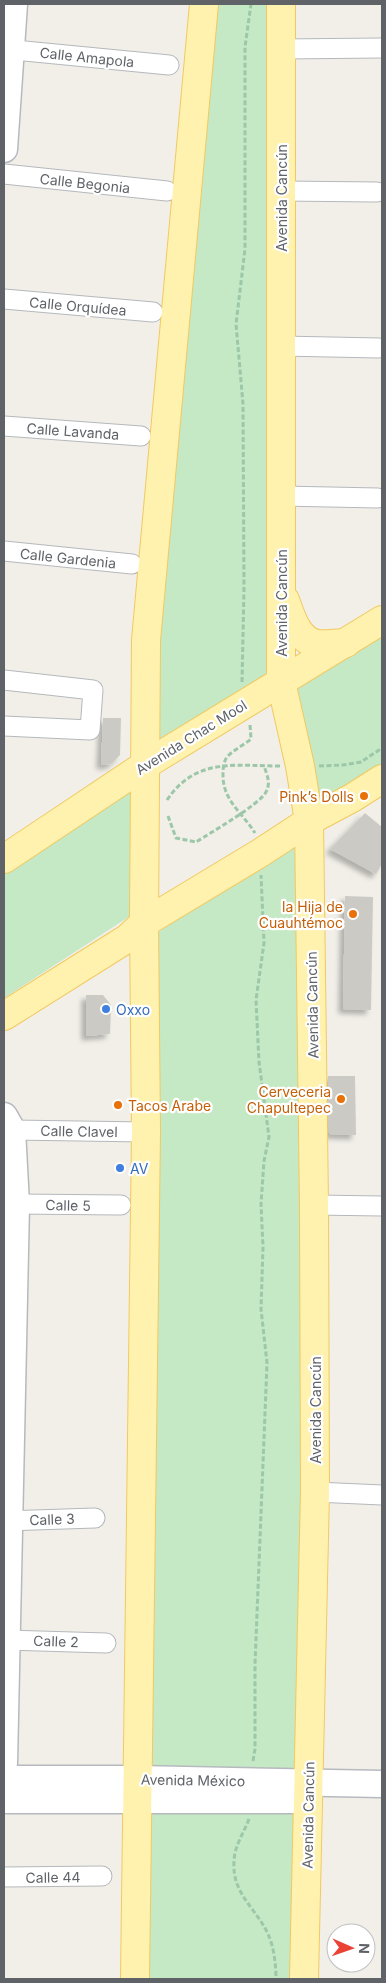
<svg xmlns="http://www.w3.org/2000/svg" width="386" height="1983" font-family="Inter,sans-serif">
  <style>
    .green { fill: #c5e8c5 }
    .building { fill: #cccac5; filter: url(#shadow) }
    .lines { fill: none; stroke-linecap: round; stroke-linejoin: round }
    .street-casing { stroke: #b5b8bc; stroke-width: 21 }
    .secondary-casing { stroke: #b6babf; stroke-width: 29 }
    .primary-casing { stroke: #f2c960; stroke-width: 30 }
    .path { stroke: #9cc7a9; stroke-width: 3; stroke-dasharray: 5 2.5; stroke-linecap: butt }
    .street { stroke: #fff; stroke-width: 19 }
    .secondary { stroke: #fff; stroke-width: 26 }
    .primary { stroke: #fff2af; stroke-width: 28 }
    .food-dot { fill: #e8710a; stroke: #fff; stroke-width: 2 }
    .shop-dot { fill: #3f7fe0; stroke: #fff; stroke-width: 2 }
    .labels { text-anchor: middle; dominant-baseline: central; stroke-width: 4.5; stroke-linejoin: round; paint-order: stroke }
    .street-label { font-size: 14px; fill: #5f6368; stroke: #fff }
    .food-label { font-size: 14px; fill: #c56008; stroke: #fff; text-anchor: end }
    .shop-label { font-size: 14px; fill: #366cbe; stroke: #fff; text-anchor: start }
  </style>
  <defs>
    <filter id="shadow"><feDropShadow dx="-4.5" dy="4.5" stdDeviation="2.5" flood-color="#0004"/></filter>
  </defs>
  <rect width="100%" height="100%" fill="#f1efe8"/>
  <g class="green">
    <polygon points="205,4 281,4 275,680 156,745 152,567"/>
    <polygon points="382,626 382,769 319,808 288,685"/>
    <polygon points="134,788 130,916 4,998 4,874"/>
    <polygon points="300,843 309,1783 137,1779 159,932 260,853"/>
    <polygon points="308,1800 305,1979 137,1979 136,1801"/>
  </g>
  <g class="building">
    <polygon points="103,718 121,718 120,755 111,764 101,765"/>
    <polygon points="365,813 382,827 382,864 376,874 330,849"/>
    <polygon points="345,896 373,897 371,1010 343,1009"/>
    <polygon points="86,995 103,995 111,1005 110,1034 86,1036"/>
    <polygon points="328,1076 355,1076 356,1135 329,1134"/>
  </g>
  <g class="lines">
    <defs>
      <g id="street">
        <polyline points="4,49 169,65"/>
        <polyline points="281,49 382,48"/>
        <polyline points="4,174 167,191"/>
        <polyline points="281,191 377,192"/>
        <polyline points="4,299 153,312"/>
        <polyline points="281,346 379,348"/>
        <polyline points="4,426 141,436"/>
        <polyline points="281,496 378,498"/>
        <polyline points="4,551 132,564"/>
        <polyline points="4,680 93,690 90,730 4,726"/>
        <polyline points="12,1130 146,1132"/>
        <polyline points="16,1204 121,1205"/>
        <polyline points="314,1205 382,1206"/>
        <polyline points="315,1492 382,1495"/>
        <polyline points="4,1521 95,1518"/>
        <polyline points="6,1640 106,1643"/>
        <polyline points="4,1877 102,1876"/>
      </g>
      <g id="secondary">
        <polyline points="4,149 14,4"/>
        <polyline points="4,1116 12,1130 16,1204 4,1763"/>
        <polyline points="4,1779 137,1779 382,1784"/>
        <polyline points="4,1800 305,1800"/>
      </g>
      <g id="primary">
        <polyline points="281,4 281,682 300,766 309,821 314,1205 315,1492 304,1979"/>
        <path d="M285,600C291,616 297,640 317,644C326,645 337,643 346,643"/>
        <polyline points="4,859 145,765 382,620"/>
        <polyline points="4,1016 128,938 144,923 260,853 309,821 352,798 382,779"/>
        <polyline points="135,1979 146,1132 144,923 146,640 204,4"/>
      </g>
    </defs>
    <use href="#street" class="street-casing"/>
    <use href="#secondary" class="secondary-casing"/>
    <use href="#primary" class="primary-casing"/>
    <g class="path">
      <polyline points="242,682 244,588 243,404 236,324 245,249 245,47 251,4"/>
      <path d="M250,725L251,739C244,745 235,749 229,755C224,759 223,767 223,773C222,800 241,811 255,833"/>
      <polyline points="319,766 343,765 361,762 382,748"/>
      <path d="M167,800C196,757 235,766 280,766"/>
      <path d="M168,816L176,838L196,842C210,833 259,805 266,792C271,783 267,775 264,766"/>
      <polyline points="253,1761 255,1749 255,1664 267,1363 261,1309 263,1247 261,1204 264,1161 269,1137 259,1062 256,1000 264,943 261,875"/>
      <path d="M249,1819C244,1833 234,1846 234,1862C232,1894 256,1908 268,1934C274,1947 276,1965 276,1979"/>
    </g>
    <use href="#street" class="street"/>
    <use href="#secondary" class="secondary"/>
    <use href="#primary" class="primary"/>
  </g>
  <g class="food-dot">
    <circle cx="364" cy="796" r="5"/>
    <circle cx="353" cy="914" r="5"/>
    <circle cx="341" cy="1099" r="5"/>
    <circle cx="118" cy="1105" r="5"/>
  </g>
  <g class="shop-dot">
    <circle cx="106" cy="1009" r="5"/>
    <circle cx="120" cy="1168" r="5"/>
  </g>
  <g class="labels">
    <g class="street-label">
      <text transform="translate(87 57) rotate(6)">Calle Amapola</text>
      <text transform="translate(85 183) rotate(6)">Calle Begonia</text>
      <text transform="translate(281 198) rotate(-90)">Avenida Cancún</text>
      <text transform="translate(78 306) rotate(5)">Calle Orquídea</text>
      <text transform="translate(73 431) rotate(4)">Calle Lavanda</text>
      <text transform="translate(68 558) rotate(6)">Calle Gardenia</text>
      <text transform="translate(281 603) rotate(-90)">Avenida Cancún</text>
      <text transform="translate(191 737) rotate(-32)">Avenida Chac Mool</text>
      <text transform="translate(312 1005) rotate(-91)">Avenida Cancún</text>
      <text transform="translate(79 1131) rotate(1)">Calle Clavel</text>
      <text transform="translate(68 1205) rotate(1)">Calle 5</text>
      <text transform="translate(315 1410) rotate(-90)">Avenida Cancún</text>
      <text transform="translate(52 1519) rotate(-2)">Calle 3</text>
      <text transform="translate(56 1641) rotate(2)">Calle 2</text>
      <text transform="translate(193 1780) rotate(1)">Avenida México</text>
      <text transform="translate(308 1815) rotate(-89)">Avenida Cancún</text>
      <text transform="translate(53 1877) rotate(-1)">Calle 44</text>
    </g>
    <g class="food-label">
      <text x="354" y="796">Pink’s Dolls</text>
      <text x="343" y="906">la Hija de<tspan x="343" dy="16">Cuauhtémoc</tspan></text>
      <text x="331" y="1091">Cerveceria<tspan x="331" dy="16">Chapultepec</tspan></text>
      <text x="128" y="1105" text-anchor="start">Tacos Arabe</text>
    </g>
    <g class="shop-label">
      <text x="116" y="1009">Oxxo</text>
      <text x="130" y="1168">AV</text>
    </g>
  </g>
  <rect width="386" height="1983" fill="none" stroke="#5f6368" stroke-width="10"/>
  <g transform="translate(351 1948) rotate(92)"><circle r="24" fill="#ffffff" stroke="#bfc1c3"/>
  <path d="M0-4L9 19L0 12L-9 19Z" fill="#ea4335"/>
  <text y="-8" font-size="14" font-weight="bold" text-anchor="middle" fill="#5f6368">N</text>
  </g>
</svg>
